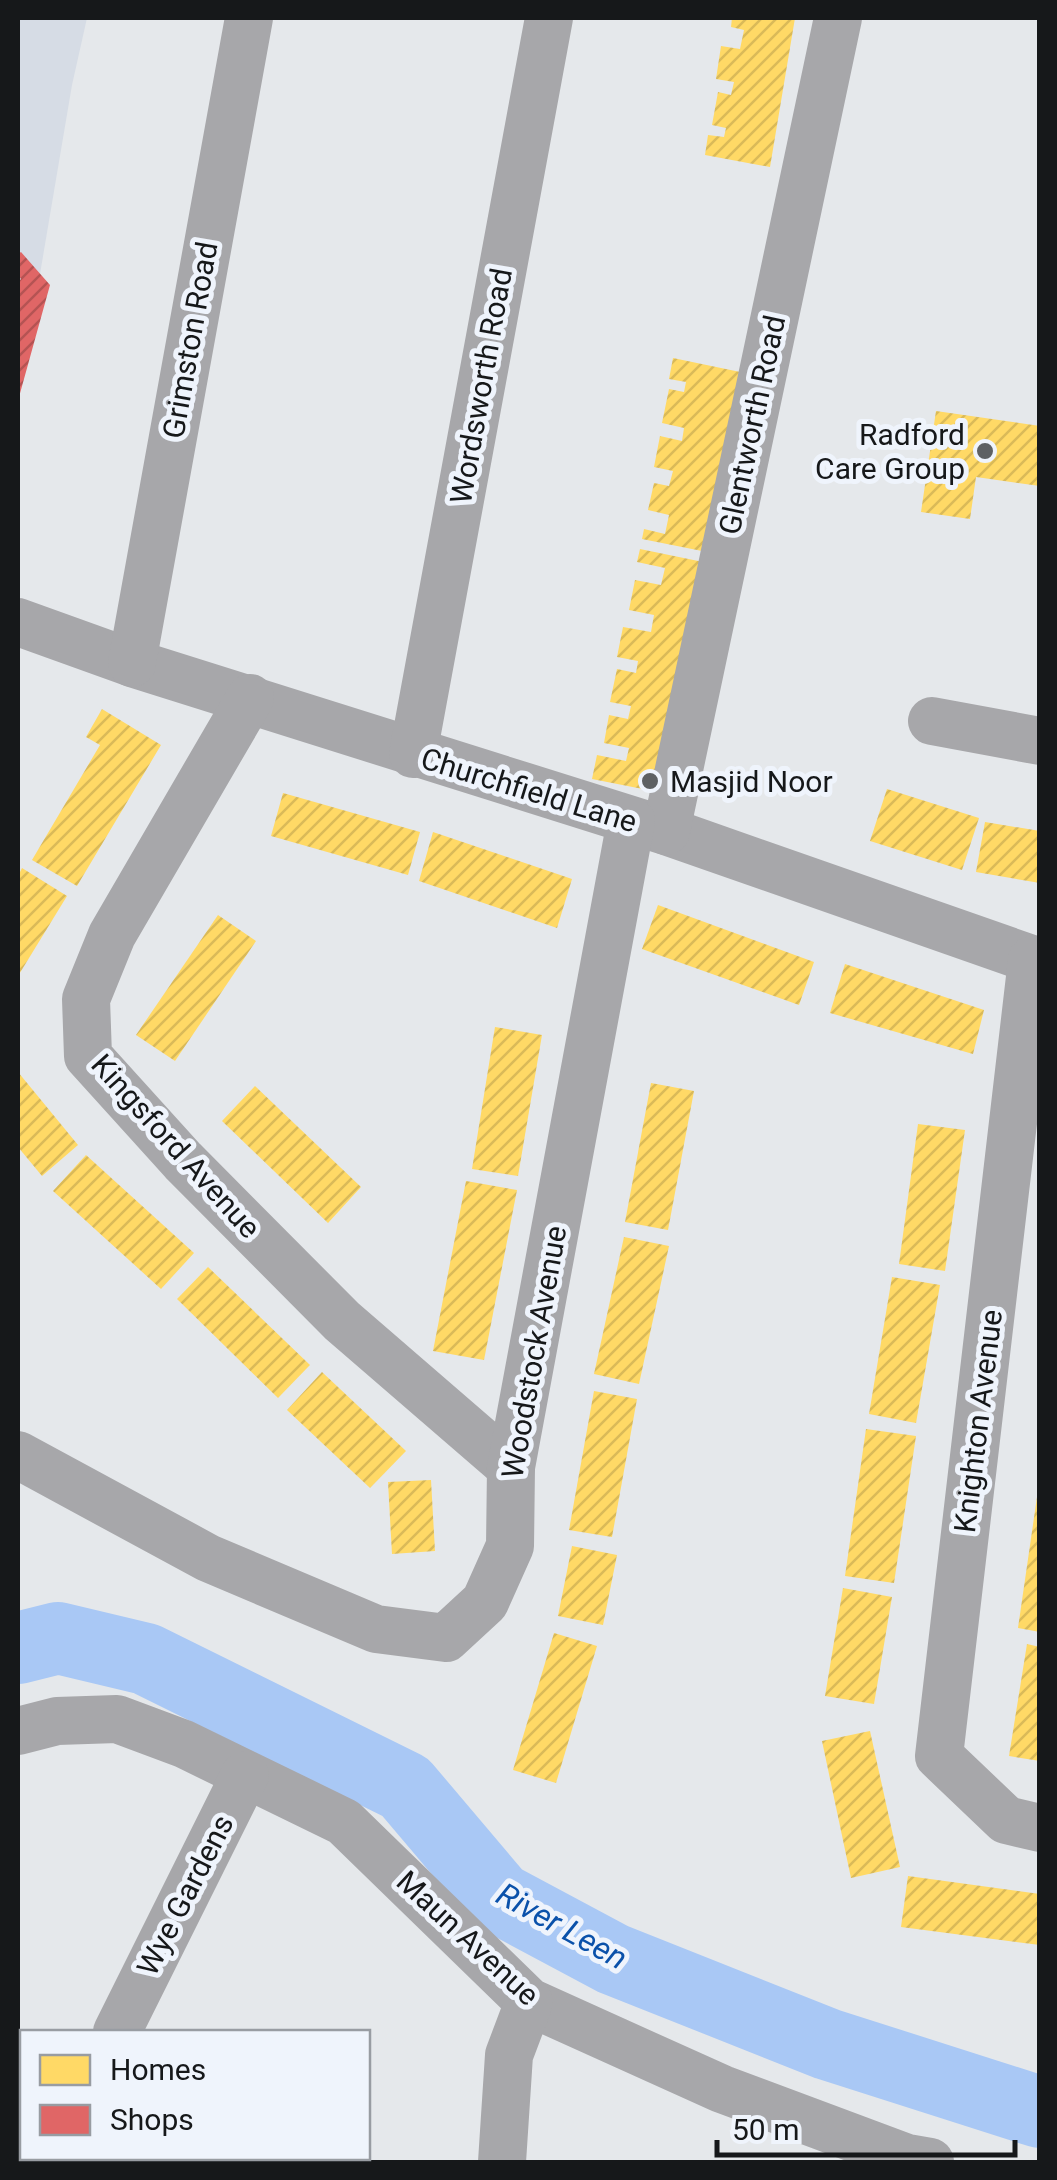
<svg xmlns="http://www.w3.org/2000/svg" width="1057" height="2180" font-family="Roboto,sans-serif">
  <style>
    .built { fill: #d6dce5 }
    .homes { fill: url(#homes-hatch) }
    .shops { fill: url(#shops-hatch) }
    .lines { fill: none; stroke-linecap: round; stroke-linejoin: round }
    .river { stroke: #a9c8f5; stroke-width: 72 }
    .minor { stroke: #a7a7aa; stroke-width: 48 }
    .poi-dot { fill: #5e6163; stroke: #eff4fc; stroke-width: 4 }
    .labels { text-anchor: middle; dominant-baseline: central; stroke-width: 10; stroke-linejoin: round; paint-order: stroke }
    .street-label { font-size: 30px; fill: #16181a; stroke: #eff4fc }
    .poi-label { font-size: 30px; fill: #16181a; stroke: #eff4fc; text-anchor: end }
    .water-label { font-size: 32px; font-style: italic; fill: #0a51aa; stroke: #eff4fc }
  </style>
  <defs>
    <pattern id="homes-hatch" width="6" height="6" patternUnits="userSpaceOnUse" patternTransform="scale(2.5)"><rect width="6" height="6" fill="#ffd966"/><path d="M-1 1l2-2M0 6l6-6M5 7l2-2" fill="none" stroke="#daba58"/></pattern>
    <pattern id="shops-hatch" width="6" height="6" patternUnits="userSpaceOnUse" patternTransform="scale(2.5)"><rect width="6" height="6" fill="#e06666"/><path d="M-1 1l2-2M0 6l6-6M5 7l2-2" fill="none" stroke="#b55353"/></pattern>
  </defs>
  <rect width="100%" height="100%" fill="#e5e8eb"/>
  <polygon class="built" points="18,18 87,18 72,85 19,398"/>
  <g class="homes">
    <polygon points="732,18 795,18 770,167 705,155 708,135 724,137 726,128 712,125 718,92 731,95 734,82 716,79 721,46 740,49 744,30 731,27"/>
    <polygon points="673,358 745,373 707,552 642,539 644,529 665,534 669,515 648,510 654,483 669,486 673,471 654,467 660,436 682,441 684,428 662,423 669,389 684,392 686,382 669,379"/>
    <polygon points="936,411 1040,426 1040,486 976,477 970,519 921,512"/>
    <polygon points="640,549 708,563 663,793 592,779 597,755 626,761 629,748 604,743 609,715 628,719 631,706 610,702 617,669 636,673 638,661 617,657 623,627 651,632 654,615 629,610 635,580 661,585 665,568 637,562"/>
    <polygon points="102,709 161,745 77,886 32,860 100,745 86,737"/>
    <polygon points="887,789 979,818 962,870 870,841"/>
    <polygon points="283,793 420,832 408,875 271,836"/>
    <polygon points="985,822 1040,831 1040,883 976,872"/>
    <polygon points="433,832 572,879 557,928 419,881"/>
    <polygon points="22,868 67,896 18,976 18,876"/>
    <polygon points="658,905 814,962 799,1005 642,949"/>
    <polygon points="218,915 256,941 175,1061 136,1035"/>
    <polygon points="845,964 984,1010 973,1054 830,1013"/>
    <polygon points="495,1027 542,1035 518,1176 472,1169"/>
    <polygon points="18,1072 78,1145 42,1176 18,1147"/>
    <polygon points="651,1083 694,1091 668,1230 625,1222"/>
    <polygon points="255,1086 361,1187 328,1223 222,1121"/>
    <polygon points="918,1124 965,1130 945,1271 899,1264"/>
    <polygon points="86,1155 194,1253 161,1289 53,1191"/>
    <polygon points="466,1181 517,1190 484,1360 433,1351"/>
    <polygon points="624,1237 669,1246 639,1384 594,1374"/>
    <polygon points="208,1267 310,1365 278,1398 177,1299"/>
    <polygon points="892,1277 940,1285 916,1423 869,1414"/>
    <polygon points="322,1372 406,1451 370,1488 287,1410"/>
    <polygon points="594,1391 637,1399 612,1537 569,1530"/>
    <polygon points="866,1429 916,1436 894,1583 845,1576"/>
    <polygon points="431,1480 435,1551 392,1554 388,1482"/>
    <polygon points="1037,1497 1040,1497 1040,1632 1018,1628"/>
    <polygon points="572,1546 617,1555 603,1625 558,1616"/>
    <polygon points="843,1588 892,1597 874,1704 825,1696"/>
    <polygon points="554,1633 597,1646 556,1783 513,1770"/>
    <polygon points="1027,1644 1040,1647 1040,1761 1009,1756"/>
    <polygon points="870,1731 900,1867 851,1878 822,1741"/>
    <polygon points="908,1876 1040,1894 1040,1945 901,1927"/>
  </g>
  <polygon class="shops" points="21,252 50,285 19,397 18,282 21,279 18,275 18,254"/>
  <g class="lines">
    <polyline class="river" points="18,1648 58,1638 146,1659 405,1787 499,1898 613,1959 827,2044 1040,2112"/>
    <g class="minor">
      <polyline points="18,622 132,663 666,831 1040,962"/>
      <polyline points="132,663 249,18"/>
      <polyline points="250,698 112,935 86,999 88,1056 183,1161 342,1321 511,1467"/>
      <polyline points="932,721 1040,741"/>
      <polyline points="413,754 549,18"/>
      <polyline points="666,831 838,18"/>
      <polyline points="1032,960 939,1756 1006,1820 1040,1828"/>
      <polyline points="18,1455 208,1558 376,1629 446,1638 485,1602 510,1546 511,1467 631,821"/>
      <polyline points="18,1731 57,1721 117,1719 184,1744 344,1822 529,2002 722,2089 907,2158 930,2162"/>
      <polyline points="117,2032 245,1775"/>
      <polyline points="502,2162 509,2055 529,2002"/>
    </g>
  </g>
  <g class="poi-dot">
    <circle cx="985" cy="451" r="10"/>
    <circle cx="650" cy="781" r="10"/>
  </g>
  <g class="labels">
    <g class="street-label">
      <text transform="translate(190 340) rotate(-80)">Grimston Road</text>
      <text transform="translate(481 386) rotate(-80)">Wordsworth Road</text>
      <text transform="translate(752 425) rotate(-78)">Glentworth Road</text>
      <text transform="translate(529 790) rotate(17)">Churchfield Lane</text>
      <text transform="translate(176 1146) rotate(48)">Kingsford Avenue</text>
      <text transform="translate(534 1352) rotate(-80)">Woodstock Avenue</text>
      <text transform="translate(978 1421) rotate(-83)">Knighton Avenue</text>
      <text transform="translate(185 1895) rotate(-63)">Wye Gardens</text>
      <text transform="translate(468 1938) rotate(43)">Maun Avenue</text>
    </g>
    <g class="poi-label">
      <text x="965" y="434">Radford<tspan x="965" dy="34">Care Group</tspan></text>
      <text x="670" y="781" text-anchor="start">Masjid Noor</text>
    </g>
    <g class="water-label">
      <text transform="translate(562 1926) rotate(29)">River Leen</text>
    </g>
  </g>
  <rect width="1057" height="2180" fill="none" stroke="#16181a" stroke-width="40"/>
  <rect x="20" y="2030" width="350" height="130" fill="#eff4fc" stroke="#989ca2" stroke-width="2.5"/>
  <rect x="40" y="2055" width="50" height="30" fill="#ffd966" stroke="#989ca2" stroke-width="2.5"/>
  <text x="110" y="2080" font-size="30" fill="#16181a">Homes</text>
  <rect x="40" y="2105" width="50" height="30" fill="#e06666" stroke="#989ca2" stroke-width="2.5"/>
  <text x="110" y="2130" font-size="30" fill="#16181a">Shops</text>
  <path d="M717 2140v15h298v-15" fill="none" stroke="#16181a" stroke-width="5"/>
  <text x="732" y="2140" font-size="30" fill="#16181a" stroke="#eff4fc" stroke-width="8" paint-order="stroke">50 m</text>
</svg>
